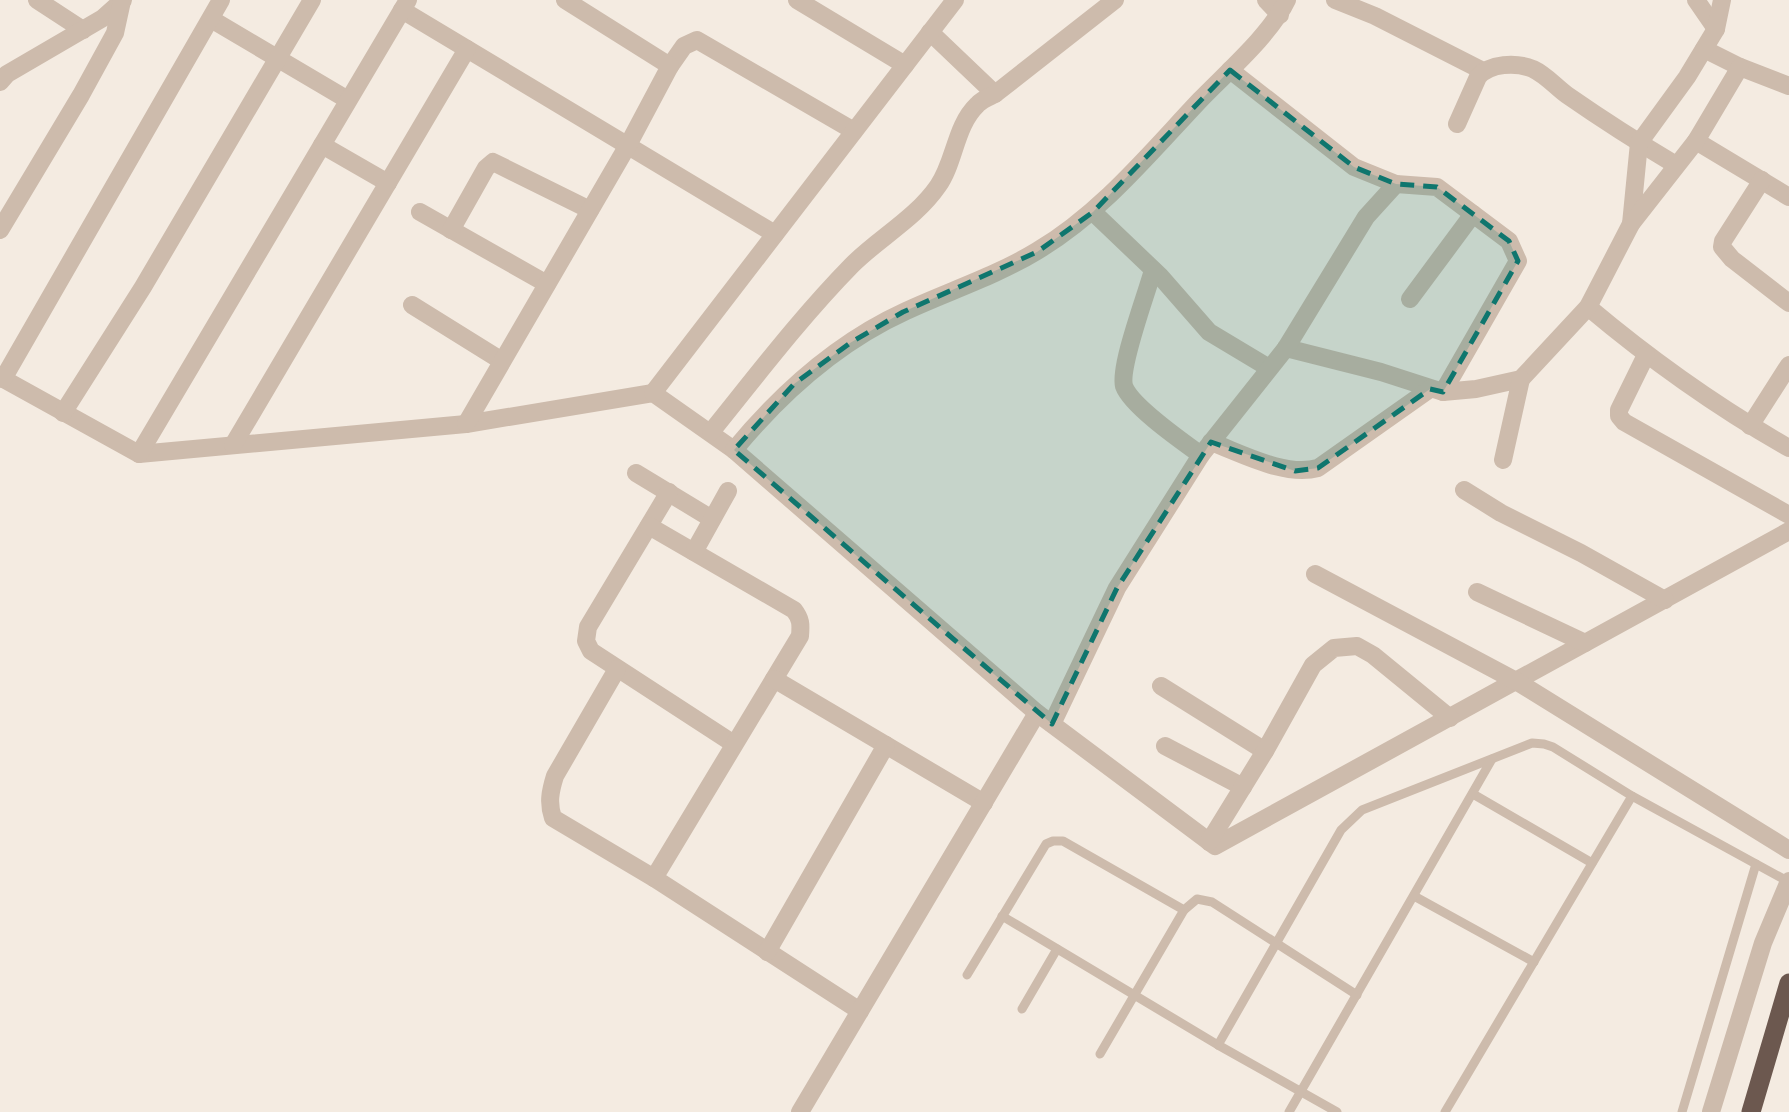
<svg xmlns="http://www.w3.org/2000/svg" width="1789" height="1112" font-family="Montserrat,sans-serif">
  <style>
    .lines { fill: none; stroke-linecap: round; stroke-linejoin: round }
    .service { stroke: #cdbbac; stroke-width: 9 }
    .minor { stroke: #cdbbac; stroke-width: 18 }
    .tertiary { stroke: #cdbbac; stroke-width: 18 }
    .trunk { stroke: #6c584f; stroke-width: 19 }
    .marked { fill: #0f766e; fill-opacity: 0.2; stroke: #0f766e; stroke-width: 5; stroke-dasharray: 14 9; stroke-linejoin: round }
  </style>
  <rect width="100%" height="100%" fill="#f4ebe1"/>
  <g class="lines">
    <g class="service">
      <polyline points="1473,794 1592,863"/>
      <polyline points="1414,896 1534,962"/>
      <polyline points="1002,916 1218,1045 1337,1112"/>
      <polyline points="967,975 1046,844 1053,841 1063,841 1184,910 1197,899 1212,902 1357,995"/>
      <polyline points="1022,1009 1057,949"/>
      <polyline points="1218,1045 1341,830 1362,810 1532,743 1544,744 1553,747 1632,796 1789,882"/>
      <polyline points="1100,1054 1184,910"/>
      <polyline points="1289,1112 1492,759"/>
      <polyline points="1445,1112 1632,796"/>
      <polyline points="1682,1112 1756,864"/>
    </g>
    <g class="minor">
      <polyline points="37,0 83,30"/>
      <polyline points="797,0 905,65"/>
      <polyline points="1266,0 1280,15"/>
      <polyline points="1335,0 1375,16 1483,71"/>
      <polyline points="1696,0 1716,29"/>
      <polyline points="402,10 775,234"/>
      <polyline points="211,19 348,100"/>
      <polyline points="930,32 995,94"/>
      <polyline points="1704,49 1740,67 1789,86"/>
      <polyline points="670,66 684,46 697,40 854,131"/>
      <polyline points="1230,70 1354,167 1396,184 1437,187 1509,241 1518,261 1443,392"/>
      <polyline points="0,82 7,74 103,18 123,0"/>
      <path d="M1457,124L1478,77C1490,63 1516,62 1533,69C1546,75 1556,87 1567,95C1603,120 1639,143 1676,165"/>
      <polyline points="1696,141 1789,197"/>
      <polyline points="322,145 388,183"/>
      <polyline points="1762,180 1723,241 1722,247 1732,259 1789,303"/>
      <polyline points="420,212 547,284"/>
      <polyline points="1093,212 1160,276 1209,332 1269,368"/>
      <polyline points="1631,224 1639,143 1687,77 1716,29 1722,0"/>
      <polyline points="0,230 81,95 115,33 122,1"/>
      <polyline points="451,230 486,168 493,162 590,210"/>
      <path d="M1153,270C1147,293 1119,366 1124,386C1131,406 1183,442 1201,455"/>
      <polyline points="1410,299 1473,214"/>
      <polyline points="412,305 502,361"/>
      <path d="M1588,307C1651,360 1717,407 1789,448"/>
      <polyline points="1286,348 1381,372 1443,392 1476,389 1521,379 1588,307 1631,224 1696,141 1740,67"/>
      <polyline points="1646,355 1619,410 1619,416 1624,422 1789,515"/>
      <polyline points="0,377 139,454 466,424 653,393 734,450 1037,713 1215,846 1789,531"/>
      <polyline points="3,379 221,0"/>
      <polyline points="653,393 955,0"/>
      <polyline points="63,413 143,287 312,0"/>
      <polyline points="466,424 628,145 670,66 565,0"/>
      <polyline points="1750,426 1789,365"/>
      <path d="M711,432C757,375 801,317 852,265C879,238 916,218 938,186C955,162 955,126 977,105C981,100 989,97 995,94L1115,0"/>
      <path d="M1211,442C1243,454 1285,477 1318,468L1430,389"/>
      <polyline points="233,445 467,49"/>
      <path d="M734,450C781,393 838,342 906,311C949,291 996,276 1037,251C1101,213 1149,154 1200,100C1227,72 1271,34 1287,0"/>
      <polyline points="139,454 408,0"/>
      <polyline points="1503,460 1521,379"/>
      <polyline points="636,473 712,519"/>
      <polyline points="1464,490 1501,513 1581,553 1665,600"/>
      <polyline points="669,492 588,627 586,641 591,651 734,744"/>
      <path d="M649,526L794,610C801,619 801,624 800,636L654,878"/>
      <polyline points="694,552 728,491"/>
      <polyline points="1315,574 1516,681 1789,850"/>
      <polyline points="1477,592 1585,643"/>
      <path d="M617,669L555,776C550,792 548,803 553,818L654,878L860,1011"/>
      <polyline points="774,679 984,803"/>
      <polyline points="1161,686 1265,751"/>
      <polyline points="1052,724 1117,588 1201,455 1286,348 1366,217 1396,184"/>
      <polyline points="1165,746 1243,787"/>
      <polyline points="1209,842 1265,751 1313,665 1334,648 1357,646 1373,655 1450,718"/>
      <polyline points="767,952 886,745"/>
      <polyline points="800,1112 1037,713"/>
    </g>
    <polyline class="tertiary" points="1711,1112 1763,943 1789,881"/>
    <polyline class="trunk" points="1751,1112 1789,983"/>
  </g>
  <path class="marked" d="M1230,70L1354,167L1396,184L1437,187L1509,241L1518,261L1443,392L1430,389L1318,468L1295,471L1211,442L1117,588L1052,724L734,450L794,384L850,343L903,312L1037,252L1093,212Z"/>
</svg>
